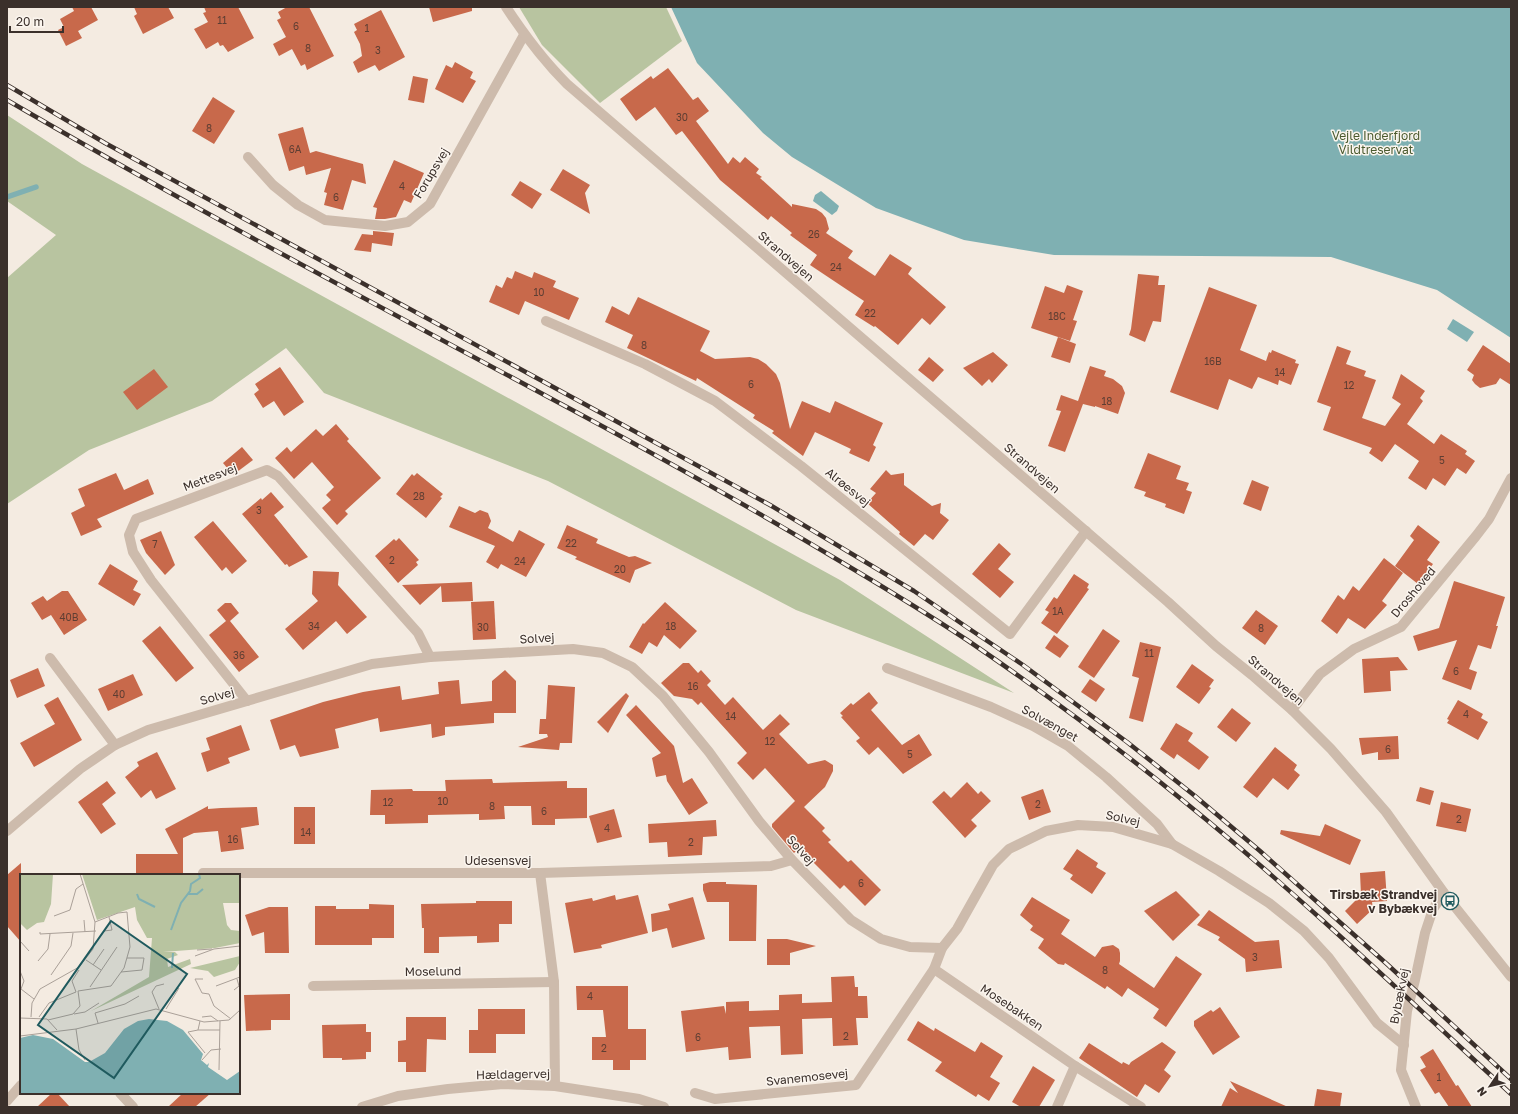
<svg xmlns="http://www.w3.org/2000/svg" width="1518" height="1114" font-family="'Golos Text',sans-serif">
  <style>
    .green { fill: #b8c4a0 }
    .water { fill: #7fb0b2 }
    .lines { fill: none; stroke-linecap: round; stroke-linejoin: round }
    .stream { stroke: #7fb0b2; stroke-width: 5.5 }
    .building { fill: #c8694b }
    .minor { stroke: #cdbbac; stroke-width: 10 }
    .tertiary { stroke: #cdbbac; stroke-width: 10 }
    .rail-casing { stroke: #3b302b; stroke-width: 4.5 }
    .rail { stroke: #fbf5ee; stroke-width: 3; stroke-dasharray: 9; stroke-linecap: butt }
    .labels { text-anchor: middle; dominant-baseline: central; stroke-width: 3; stroke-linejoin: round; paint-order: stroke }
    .number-label { font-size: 10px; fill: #5e3e33 }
    .park-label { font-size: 12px; fill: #4a5a2e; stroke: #fbf5ee }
    .street-label { font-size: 12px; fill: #3b302b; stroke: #fbf5ee }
    .poi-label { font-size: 12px; font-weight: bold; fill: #3b302b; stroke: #fbf5ee; text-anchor: end }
    .inset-river { fill: none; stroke: #7fb0b2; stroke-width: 2 }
    .inset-road { fill: none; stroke: #aaa098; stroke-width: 1 }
    .view { fill: #1f5a5e; fill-opacity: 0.15; stroke: #1f5a5e; stroke-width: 2 }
    .inset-edge { fill: none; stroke: #3b302b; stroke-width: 2 }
  </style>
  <rect width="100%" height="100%" fill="#f4ebe1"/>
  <g class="green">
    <polygon points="519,7 666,7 682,41 600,103 542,45"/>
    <polygon points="7,115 82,164 840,580 1014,693 796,610 548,481 324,393 286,348 212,401 89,450 7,504 7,278 56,235 7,201"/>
  </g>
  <g class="water">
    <polygon points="671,7 1511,7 1511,338 1437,290 1331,257 1054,255 964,240 876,208 792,157 763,133 697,63"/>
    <polygon points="821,191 839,206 837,211 832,215 813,201 815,195"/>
    <polygon points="1453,319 1474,332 1467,342 1447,329"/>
  </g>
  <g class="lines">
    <polyline class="stream" points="7,197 36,187"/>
  </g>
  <g class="building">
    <polygon points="72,7 91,7 98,20 78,31 82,38 66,46 58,30 64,27 60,19 74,11"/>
    <polygon points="134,7 168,7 174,18 143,34 134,16 137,14"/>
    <polygon points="204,7 238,7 254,38 228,52 223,45 220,46 218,42 206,49 194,29 208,22 203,13 206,12"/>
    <polygon points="287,7 309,7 334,56 307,70 305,64 301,66 292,49 279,56 273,44 286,37 277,20 281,18 278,12"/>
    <polygon points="429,7 472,7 472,11 433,22"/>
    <polygon points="381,10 405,57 379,71 375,65 358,73 353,62 362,56 360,44 354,32 357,30 354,24"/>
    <polygon points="455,62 473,72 470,78 476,81 463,103 435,89 446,65 452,68"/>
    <polygon points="668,68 693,100 698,97 709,111 696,121 728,164 733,157 740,163 745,157 759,169 756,173 762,177 760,178 792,207 792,204 816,209 822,213 826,218 829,229 826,233 853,251 848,258 875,276 890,254 912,268 908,274 946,307 930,325 922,318 898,345 875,326 874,327 855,315 864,301 810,265 817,255 790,235 792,233 771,216 768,220 720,180 682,131 676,135 655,107 636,121 620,99 651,76 653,79"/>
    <polygon points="413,76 428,79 424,103 408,100"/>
    <polygon points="213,97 235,111 214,144 192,131"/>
    <polygon points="303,127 310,153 316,151 363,164 366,184 352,180 343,210 324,205 327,193 324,192 331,168 306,175 304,166 289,171 278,134"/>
    <polygon points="394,160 424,173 411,203 404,200 396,217 385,219 375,219 377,208 373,207"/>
    <polygon points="563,169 590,185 585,193 590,214 550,190"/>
    <polygon points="520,181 542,194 532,209 511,195"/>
    <polygon points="373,231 394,233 392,246 372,243 371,252 354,250 362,234 373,235"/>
    <polygon points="515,271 532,278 534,272 556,281 553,287 579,298 569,320 525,301 519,315 489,302 496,285 502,288 507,277 512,279"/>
    <polygon points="1138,274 1159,276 1158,285 1165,285 1161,322 1153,321 1145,342 1129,335 1131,329"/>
    <polygon points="1067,285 1083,291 1073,320 1077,321 1070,341 1031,328 1045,286 1064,293"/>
    <polygon points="1209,287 1257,305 1240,350 1266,361 1269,352 1271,353 1272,350 1296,360 1295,363 1299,364 1291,385 1279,380 1278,385 1258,377 1252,389 1229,379 1218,410 1170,392"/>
    <polygon points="638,297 710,331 700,351 715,359 750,357 758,359 766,364 776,374 780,383 790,429 802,401 830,413 835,401 883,423 873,445 876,447 869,462 849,453 851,449 815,432 803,456 772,433 774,431 753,418 755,415 697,378 696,381 627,348 633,335 605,322 612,306 629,315"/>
    <polygon points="1058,337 1076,344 1070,363 1051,357"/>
    <polygon points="1483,345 1511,364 1511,385 1500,378 1496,384 1480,388 1475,384 1472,380 1474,375 1467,370"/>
    <polygon points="1337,346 1351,351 1346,364 1366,371 1364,376 1376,380 1362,418 1385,426 1401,404 1392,398 1401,374 1425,391 1420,398 1423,401 1407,424 1434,444 1441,434 1467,451 1465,454 1475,461 1466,474 1457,468 1445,486 1433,478 1426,490 1408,478 1419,461 1395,444 1382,462 1369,453 1372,448 1323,430 1331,407 1317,402"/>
    <polygon points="993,352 1008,365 992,383 989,379 982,386 963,368"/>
    <polygon points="929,357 944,370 933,382 918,370"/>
    <polygon points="1090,366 1106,371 1104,376 1113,379 1122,386 1125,393 1118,414 1095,406 1095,407 1083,404 1065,452 1048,446 1061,411 1056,410 1061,395 1078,401"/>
    <polygon points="280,367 304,402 284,416 274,401 263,408 254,394 259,390 255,384"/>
    <polygon points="154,369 168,387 137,410 123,392"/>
    <polygon points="336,424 349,439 347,441 381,478 345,511 348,514 337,525 322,508 331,500 326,495 334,487 312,462 294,479 275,458 287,447 291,452 316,429 323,436"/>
    <polygon points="242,447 253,460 233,475 223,463"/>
    <polygon points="1148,453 1181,466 1176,479 1189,483 1186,490 1192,492 1184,514 1165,507 1166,504 1144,496 1146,492 1134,488"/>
    <polygon points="886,470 891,475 904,473 904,485 932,506 941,503 940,513 949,520 933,540 925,534 914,546 899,534 900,532 867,503 876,493 870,489"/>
    <polygon points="116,473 124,490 148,479 154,494 97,519 102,527 81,536 71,513 85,506 78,489"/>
    <polygon points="417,473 443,494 440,497 442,498 426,518 396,494 412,474 414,476"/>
    <polygon points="1252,480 1269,487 1261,511 1243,504"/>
    <polygon points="271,492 284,507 274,515 308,557 289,567 287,564 285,565 242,514 261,498 262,500"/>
    <polygon points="459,506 475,513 480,510 488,513 491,521 488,528 513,542 519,530 545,544 526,577 501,564 498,569 486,562 495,546 449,527"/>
    <polygon points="213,521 247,561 232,574 226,567 222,571 194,537"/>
    <polygon points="567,525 598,539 596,543 629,557 635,556 652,563 635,570 630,583 575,559 577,557 557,548"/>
    <polygon points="1418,525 1440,542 1427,560 1433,564 1418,584 1395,566 1414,540 1410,536"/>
    <polygon points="161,531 175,565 165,575 146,553 140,540"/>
    <polygon points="399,538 419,560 416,562 418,565 398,583 375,556 394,539 396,541"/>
    <polygon points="999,543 1011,554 998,569 1014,582 1000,598 972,574"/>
    <polygon points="1384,558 1403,573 1382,601 1387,605 1365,629 1348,618 1337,634 1321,621 1338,595 1344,600 1353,586 1359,591"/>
    <polygon points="110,564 138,581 133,590 141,594 134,606 98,584"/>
    <polygon points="313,571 339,572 338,585 367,617 347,634 336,621 303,650 285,629 318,601 312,594"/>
    <polygon points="1074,574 1089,584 1087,588 1089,589 1057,634 1041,623 1049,612 1045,610 1054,597 1057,599"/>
    <polygon points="1454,581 1505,597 1496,626 1498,626 1491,649 1478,645 1469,669 1477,672 1471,690 1442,679 1457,640 1418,651 1413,636 1439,628"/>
    <polygon points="472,582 473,601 442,602 441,586 420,605 402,585"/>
    <polygon points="62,591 68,591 87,620 64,635 51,615 42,620 31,603 43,596 47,601"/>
    <polygon points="494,601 496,639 473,640 471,602"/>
    <polygon points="665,602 697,631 680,649 664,635 657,647 649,642 642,654 629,647 643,623 644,624"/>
    <polygon points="225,603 231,603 239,613 230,621 259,657 239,672 209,635 226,621 217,610"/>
    <polygon points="1256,610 1278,626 1265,645 1242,628"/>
    <polygon points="160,626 194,668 176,682 142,641"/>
    <polygon points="1103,629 1120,641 1094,678 1078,667"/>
    <polygon points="1054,635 1069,646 1060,658 1045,648"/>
    <polygon points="1140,642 1161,647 1143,722 1129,718 1139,678 1132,676"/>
    <polygon points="1398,657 1408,670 1390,671 1391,691 1364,693 1362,659"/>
    <polygon points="683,663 689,663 698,673 701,670 711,681 707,685 725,705 733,697 763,730 780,714 790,724 779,734 808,764 825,760 833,765 833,771 825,787 804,807 825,828 822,831 831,840 828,842 848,862 851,860 881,890 865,906 844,885 840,889 799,848 794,853 772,827 772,824 795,801 765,768 753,780 737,763 747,753 701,702 698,705 692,699 674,696 661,683"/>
    <polygon points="1192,664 1214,680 1209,687 1211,688 1199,704 1176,687"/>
    <polygon points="38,668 45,686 17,698 10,680"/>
    <polygon points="505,670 516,681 516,713 494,713 494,723 445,727 445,735 432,738 431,724 380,732 378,718 335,729 339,748 300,757 295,745 280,750 270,720 323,702 363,692 400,686 402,700 439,694 438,682 459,680 461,704 492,701 492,681"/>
    <polygon points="133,674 143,695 108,711 98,689"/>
    <polygon points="1090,679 1105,689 1096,702 1081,692"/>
    <polygon points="548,685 575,687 572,743 560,743 559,750 518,747 548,737 547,734 539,734 540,719 546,719"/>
    <polygon points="869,692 878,703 871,710 902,745 919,734 932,755 903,774 878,747 869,755 856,741 860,738 841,717 843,716 840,713 851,703 853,705"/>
    <polygon points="626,693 629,696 608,733 597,722"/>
    <polygon points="58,697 82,740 34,767 20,743 55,724 44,705"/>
    <polygon points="1458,700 1483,714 1481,718 1488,722 1478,740 1447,723 1449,720 1447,719"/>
    <polygon points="636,705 674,746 683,783 692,778 708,803 689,815 667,781 666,775 656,777 652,758 661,753 626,715"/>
    <polygon points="1232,708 1251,723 1236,742 1217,727"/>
    <polygon points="1176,723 1193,733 1188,741 1209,757 1199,770 1177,754 1174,759 1160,749"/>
    <polygon points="241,725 250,750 228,758 230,763 207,772 201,753 210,750 206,738"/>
    <polygon points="1398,736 1399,759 1378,760 1378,752 1362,755 1359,738"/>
    <polygon points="1275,747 1297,765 1294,770 1300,775 1288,790 1273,778 1257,798 1243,787"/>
    <polygon points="157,752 176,789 156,799 151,790 141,798 125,777 139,766 137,762"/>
    <polygon points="492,779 493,783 567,781 567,788 587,788 587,818 555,819 555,825 532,825 531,806 504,806 505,819 479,820 479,814 428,815 428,823 385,824 385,815 370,815 371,790 412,789 413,791 446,791 445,780"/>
    <polygon points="107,781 116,793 102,804 116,824 101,834 78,802"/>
    <polygon points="967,782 978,794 981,791 991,801 971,820 977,826 965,838 932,802 944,791 951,798"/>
    <polygon points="1420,787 1434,791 1430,805 1416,801"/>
    <polygon points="1043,789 1051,812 1029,820 1021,797"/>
    <polygon points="1441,802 1471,809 1466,832 1436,826"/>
    <polygon points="208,806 208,809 221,808 257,807 259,825 241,828 244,849 221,852 218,831 194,833 183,838 183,875 136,875 136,854 178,854 165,829"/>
    <rect x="294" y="807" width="21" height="37"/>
    <polygon points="614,809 622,837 597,843 589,816"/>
    <polygon points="716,820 717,836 703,837 702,855 668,857 667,842 649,843 648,824"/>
    <polygon points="1325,824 1361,840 1350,865 1280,834 1281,830 1320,836"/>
    <polygon points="1077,849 1098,863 1096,867 1106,873 1092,894 1070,879 1073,875 1063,869"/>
    <polygon points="21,863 21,942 7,926 7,875"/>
    <polygon points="1385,871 1387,901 1372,902 1373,909 1357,924 1345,911 1361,895 1360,873"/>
    <polygon points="710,882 726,882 726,884 757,885 756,941 729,941 729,902 707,902 703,890 703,884"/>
    <polygon points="1176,891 1200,915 1173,941 1144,911"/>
    <polygon points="615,895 616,900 638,895 648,933 601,945 602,948 574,953 565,903 592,898 593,901"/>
    <polygon points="693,897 705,939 672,948 667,928 652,932 651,914 670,910 668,904"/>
    <polygon points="1032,897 1070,920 1061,934 1095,957 1102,947 1113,945 1119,949 1120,953 1120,961 1119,964 1154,988 1176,956 1202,974 1166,1027 1153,1018 1159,1009 1128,988 1122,997 1107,986 1105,989 1065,963 1064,965 1058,964 1038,948 1044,939 1030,930 1033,926 1020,915"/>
    <polygon points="476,901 512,901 512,924 499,924 499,942 477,943 477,936 439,937 439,953 424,953 424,928 422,928 421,904 476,903"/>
    <polygon points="369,904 394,905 394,938 372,938 372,945 315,945 315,906 336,906 336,909 369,909"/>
    <polygon points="269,907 288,907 289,953 265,953 264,932 252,936 245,915"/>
    <polygon points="1209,910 1255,942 1279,940 1282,968 1246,972 1245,959 1218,940 1220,937 1197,925"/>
    <polygon points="767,939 787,939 816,946 790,953 790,965 767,965"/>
    <polygon points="854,976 855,987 858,987 858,996 867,996 868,1018 856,1018 858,1045 833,1046 832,1018 802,1019 803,1054 781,1055 780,1026 749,1027 751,1058 729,1060 728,1047 686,1052 681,1011 724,1006 726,1014 726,1002 749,1001 749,1011 779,1010 779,995 802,994 802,1003 832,1002 831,977"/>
    <polygon points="576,986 628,986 628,1029 646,1029 646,1060 630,1060 630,1070 613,1070 613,1060 592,1060 592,1037 606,1037 603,1010 577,1010"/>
    <polygon points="290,994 290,1020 271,1020 271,1030 246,1031 244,995"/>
    <polygon points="1220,1007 1240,1037 1213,1055 1194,1026 1194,1021 1211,1010 1213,1012"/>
    <polygon points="478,1009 525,1009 525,1034 496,1034 496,1053 469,1053 469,1030 478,1030"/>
    <polygon points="406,1017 446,1017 446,1040 427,1039 426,1072 406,1072 406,1062 398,1062 398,1041 406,1040"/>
    <polygon points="918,1021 934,1031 935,1028 975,1052 981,1042 1003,1056 990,1077 1000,1083 989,1101 978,1094 976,1097 935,1071 942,1062 907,1040"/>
    <polygon points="366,1024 366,1032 371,1032 371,1052 366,1052 366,1059 342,1060 342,1058 323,1058 322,1025"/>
    <polygon points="1162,1042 1176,1052 1164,1070 1171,1076 1159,1093 1145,1084 1137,1097 1079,1058 1089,1043 1122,1064 1123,1062 1129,1065 1131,1062"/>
    <polygon points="1433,1049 1456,1086 1458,1085 1472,1107 1449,1107 1439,1092 1435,1094 1420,1070 1426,1067 1420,1057"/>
    <polygon points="1033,1066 1055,1080 1039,1107 1021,1107 1012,1102"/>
    <polygon points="1230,1081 1288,1107 1221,1107 1230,1088 1238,1093"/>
    <polygon points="1317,1089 1342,1093 1340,1107 1314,1107"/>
    <polygon points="52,1093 57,1093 70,1107 37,1107"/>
    <polygon points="183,1093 211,1093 195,1107 168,1107"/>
  </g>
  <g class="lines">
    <g class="minor">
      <polyline points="248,157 273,185 298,205 325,220 385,226 408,222 430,204 524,35"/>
      <polyline points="546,321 645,364 715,401 801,466 1010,634 1086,531"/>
      <polyline points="50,658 115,745"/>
      <polyline points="887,668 991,707 1033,726 1068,746 1106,777 1157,824 1172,844"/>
      <polyline points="247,701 151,580 133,552 129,535 136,519 267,470 278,476 418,633 430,657"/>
      <polyline points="1292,710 1320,674 1354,649 1401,627 1476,536 1489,519 1511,478"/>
      <polyline points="7,831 80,769 115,745 148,730 372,664 430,657 573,649 603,653 632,667 663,696 709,752 759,821 792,860 851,920 881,939 910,947 942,948 957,929 993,865 1009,849 1046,831 1078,825 1113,827 1172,844 1219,871 1269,903 1304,931 1329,958 1377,1023 1404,1045"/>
      <polyline points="203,873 540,873 771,866 792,860"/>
      <polyline points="540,873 554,982 555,1086"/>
      <polyline points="934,969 1075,1066 1141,1107"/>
      <polyline points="313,986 554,982"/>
      <polyline points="120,1093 133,1107"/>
      <polyline points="695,1093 715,1099 856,1085 934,969 942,948"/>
      <polyline points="7,1101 21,1085"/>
      <polyline points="1057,1107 1075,1066"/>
    </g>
    <g class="tertiary">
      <path d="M506,7C525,36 542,59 567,84L1168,602L1216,646L1252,675L1292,710L1331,749L1386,812L1444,893L1511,977"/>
      <polyline points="362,1107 398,1096 448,1089 503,1084 555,1086 639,1099 664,1107"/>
      <polyline points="1416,1107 1401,1070 1407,1011 1415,980 1425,933 1433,909 1444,893"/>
    </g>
    <defs>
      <g id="rail">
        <polyline points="7,85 105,143 770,505 914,591 968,628 1023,665 1127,742 1195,796 1260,851 1388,965 1511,1079"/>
        <path d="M7,100C185,204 368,300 550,398C649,451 747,505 843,563C885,588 926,613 967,640C1042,691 1115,745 1186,803C1298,894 1405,996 1511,1094"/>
      </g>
    </defs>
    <use href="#rail" class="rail-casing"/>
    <use href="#rail" class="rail"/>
  </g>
  <defs>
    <symbol id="bus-ring" viewBox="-11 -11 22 22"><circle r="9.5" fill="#fbf5ee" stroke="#1f5a5e" stroke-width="1.5"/><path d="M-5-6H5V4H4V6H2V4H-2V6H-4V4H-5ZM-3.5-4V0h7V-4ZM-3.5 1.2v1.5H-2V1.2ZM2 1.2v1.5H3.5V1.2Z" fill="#1f5a5e"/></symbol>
  </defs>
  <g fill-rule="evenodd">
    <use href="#bus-ring" x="1440" y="891" width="20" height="20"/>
  </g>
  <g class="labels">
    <g class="number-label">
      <text x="222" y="20">11</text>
      <text x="296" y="26">6</text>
      <text x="367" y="28">1</text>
      <text x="308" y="48">8</text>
      <text x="378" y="50">3</text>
      <text x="682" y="117">30</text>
      <text x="209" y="128">8</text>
      <text x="295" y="149">6A</text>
      <text x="402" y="186">4</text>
      <text x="336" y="197">6</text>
      <text x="814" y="234">26</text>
      <text x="836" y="267">24</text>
      <text x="539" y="292">10</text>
      <text x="870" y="313">22</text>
      <text x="1057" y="316">18C</text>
      <text x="644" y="345">8</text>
      <text x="1213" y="361">16B</text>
      <text x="1280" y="372">14</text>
      <text x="751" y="384">6</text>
      <text x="1349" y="385">12</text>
      <text x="1107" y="401">18</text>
      <text x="1442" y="460">5</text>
      <text x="419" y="496">28</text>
      <text x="259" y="510">3</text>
      <text x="571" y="543">22</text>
      <text x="155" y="544">7</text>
      <text x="392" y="560">2</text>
      <text x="520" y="561">24</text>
      <text x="620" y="569">20</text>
      <text x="1058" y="611">1A</text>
      <text x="69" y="617">40B</text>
      <text x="314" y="626">34</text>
      <text x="671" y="626">18</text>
      <text x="483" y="627">30</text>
      <text x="1261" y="628">8</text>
      <text x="1149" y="653">11</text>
      <text x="239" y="655">36</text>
      <text x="1456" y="671">6</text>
      <text x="693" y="686">16</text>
      <text x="119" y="694">40</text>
      <text x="1466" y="714">4</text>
      <text x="731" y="716">14</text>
      <text x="770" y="741">12</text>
      <text x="1388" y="749">6</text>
      <text x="910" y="754">5</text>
      <text x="443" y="801">10</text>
      <text x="388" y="802">12</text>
      <text x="1038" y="804">2</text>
      <text x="492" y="806">8</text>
      <text x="544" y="811">6</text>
      <text x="1459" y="819">2</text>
      <text x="607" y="828">4</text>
      <text x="306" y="832">14</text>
      <text x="233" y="839">16</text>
      <text x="691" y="842">2</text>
      <text x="861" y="883">6</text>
      <text x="1255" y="957">3</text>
      <text x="1105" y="970">8</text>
      <text x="590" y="996">4</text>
      <text x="846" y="1036">2</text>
      <text x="698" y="1037">6</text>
      <text x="604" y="1048">2</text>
      <text x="1439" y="1077">1</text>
    </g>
    <g class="park-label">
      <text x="1376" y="135">Vejle Inderfjord<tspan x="1376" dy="14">Vildtreservat</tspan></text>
    </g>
    <g class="street-label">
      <text transform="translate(431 173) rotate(-59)">Forupsvej</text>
      <text transform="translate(786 256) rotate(41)">Strandvejen</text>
      <text transform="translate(1032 468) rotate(41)">Strandvejen</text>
      <text transform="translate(210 477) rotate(-21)">Mettesvej</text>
      <text transform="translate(848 487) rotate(39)">Alrøesvej</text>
      <text transform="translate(1413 592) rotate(-50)">Droshoved</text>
      <text transform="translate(537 638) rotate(-3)">Solvej</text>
      <text transform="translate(1276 680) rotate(41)">Strandvejen</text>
      <text transform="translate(217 696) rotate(-16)">Solvej</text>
      <text transform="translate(1050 723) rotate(29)">Solvænget</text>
      <text transform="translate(1123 818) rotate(12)">Solvej</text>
      <text transform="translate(801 850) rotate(48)">Solvej</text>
      <text x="498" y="860">Udesensvej</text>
      <text transform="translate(433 971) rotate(-1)">Moselund</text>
      <text transform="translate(1399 996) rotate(-79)">Bybækvej</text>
      <text transform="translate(1012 1007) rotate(34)">Mosebakken</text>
      <text transform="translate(513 1074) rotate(-1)">Hældagervej</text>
      <text transform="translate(807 1077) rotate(-6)">Svanemosevej</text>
    </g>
    <g class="poi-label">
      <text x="1437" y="894">Tirsbæk Strandvej<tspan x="1437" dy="14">v Bybækvej</tspan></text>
    </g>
  </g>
  <g transform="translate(20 874)">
    <rect width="220" height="220" fill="#f4ebe1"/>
    <path d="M0,0H33L31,30L24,48L17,49L7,56L0,49ZM62,0H220V29H203L207,51L211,56L220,57V69L195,74L143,78H155L158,81L147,85L148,93L170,85L171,90L71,137L129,103L132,64H127L117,46L115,33L77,46ZM220,82V88L215,96L194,103L188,97L170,94Z" fill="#b8c4a0"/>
    <path d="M129,145L147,147L163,156L183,180L181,186L187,191L189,189L188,193L207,206L220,197V220H0V164L13,161L33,165L65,188H69L85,179L104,155L118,147Z" fill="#7fb0b2"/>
    <path class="inset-river" d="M117,20L119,25L135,33M168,20H177L183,15M151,56L161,29L170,17L171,10L180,4L179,0M152,94L153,79"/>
    <path class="inset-road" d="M34,42L50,36L56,15L63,10M64,46L65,58M84,57L92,56L89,43M20,58V60L76,57M0,67L9,77M177,76L192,75M175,82L194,75L220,72M66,86L81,96M18,87L28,75L30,60M73,91L84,75M0,97L4,107L1,115L14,125M101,98L122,96L124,84H107M31,101L51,72L53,59M183,105H175L182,119L189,120L194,132L211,145M196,112L220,103M70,113L97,73M214,116L219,112L217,105M56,118L52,107L59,96M139,135L132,118L136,112L144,110M146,135L159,114M54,140L65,138L79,129M11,143L12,129L20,115L59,93L73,75L75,48L60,0M19,143L29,129L56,118M182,143L191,142L198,147M0,144L27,145L37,156M28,146L53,140L60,132L58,117L91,112L104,94L110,73L107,38L98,39L75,48M180,147L178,156H200M78,149L75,139L105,130L119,122M56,155L59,176L65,186M178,156L168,158L185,179M0,162L56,155L136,135L184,148L209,146L220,136M182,186L191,176L201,175M199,196L200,147"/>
    <path class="view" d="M91,47L167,100L94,204L18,151Z"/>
    <rect width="220" height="220" class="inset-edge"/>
  </g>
  <rect width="1518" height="1114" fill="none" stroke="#3b302b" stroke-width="16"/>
  <g transform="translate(1490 1086) rotate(235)" stroke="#fbf5ee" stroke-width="3" paint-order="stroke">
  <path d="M0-3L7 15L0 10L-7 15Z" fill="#3b302b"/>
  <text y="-6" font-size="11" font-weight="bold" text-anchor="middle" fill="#3b302b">N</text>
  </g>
  <path d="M10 26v6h53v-6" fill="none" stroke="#3b302b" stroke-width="2"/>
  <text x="16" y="26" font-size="12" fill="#3b302b" stroke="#fbf5ee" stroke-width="3" paint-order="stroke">20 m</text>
</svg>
